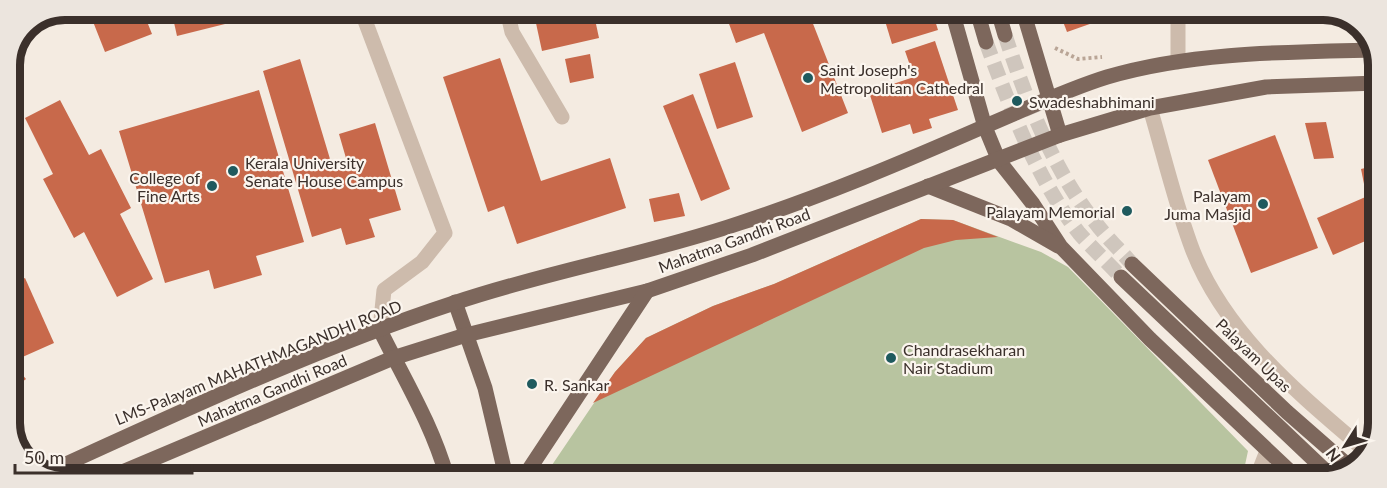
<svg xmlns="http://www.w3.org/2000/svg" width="1387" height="488" font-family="Lato,sans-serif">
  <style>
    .green { fill: #b8c4a0 }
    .building { fill: #c8694b }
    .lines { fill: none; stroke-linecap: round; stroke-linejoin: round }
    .major-tunnel { stroke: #cfc6bd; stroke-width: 15; stroke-dasharray: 15 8; stroke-linecap: butt }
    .path { stroke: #b9a596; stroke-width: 4; stroke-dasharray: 3 3; stroke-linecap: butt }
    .minor { stroke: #cdbbac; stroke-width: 15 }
    .major { stroke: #7d675c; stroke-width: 15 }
    .poi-dot { fill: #1f5a5e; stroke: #fbf5ee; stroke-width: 2 }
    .labels { text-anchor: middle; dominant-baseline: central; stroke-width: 4.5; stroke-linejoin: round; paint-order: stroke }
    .poi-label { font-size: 16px; fill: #3b302b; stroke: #fbf5ee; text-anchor: start }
    .street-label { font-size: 16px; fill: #3b302b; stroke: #fbf5ee }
    .rim { fill: none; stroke: #3b302b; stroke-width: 8 }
  </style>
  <rect width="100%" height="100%" fill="#f4ebe1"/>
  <polygon class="green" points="921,219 953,220 1041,252 1068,267 1248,451 1242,479 547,477 552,465 615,372 646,338 713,306 774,284"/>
  <g class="building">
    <polygon points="88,9 142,9 152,34 105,52"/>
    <polygon points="171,9 281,9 281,10 177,36"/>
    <polygon points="553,10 593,10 599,38 542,51 534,14"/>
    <polygon points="724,10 808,11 848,113 802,132 764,33 736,43"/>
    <polygon points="882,11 932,11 938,30 892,44"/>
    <polygon points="1059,11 1124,11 1124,12 1067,32"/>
    <polygon points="935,41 958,110 929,119 932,128 913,134 910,124 882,133 869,92 914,77 905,51"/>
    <polygon points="590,54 594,78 570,83 565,59"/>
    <polygon points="500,58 541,181 610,158 626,208 517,244 504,206 488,212 443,77"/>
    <polygon points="300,59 333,169 348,165 339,134 375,123 401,210 369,219 375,237 346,245 341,228 312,237 263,71"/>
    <polygon points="735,62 753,117 717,129 699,74"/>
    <polygon points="259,90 304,242 256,256 262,275 214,289 209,270 165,283 119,131"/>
    <polygon points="693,94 730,189 701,201 663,106"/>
    <polygon points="60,100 89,155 101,149 131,208 120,214 153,279 117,297 84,232 74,238 43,179 53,174 25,118"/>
    <polygon points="1326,122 1334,158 1314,159 1305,123"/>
    <polygon points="1275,135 1318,248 1251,273 1208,160"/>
    <polygon points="1377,165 1377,181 1364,184 1361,169"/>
    <polygon points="1377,192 1377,236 1333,255 1317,218"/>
    <polygon points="679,193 685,216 654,222 649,199"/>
    <polygon points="921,219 953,220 998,237 956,240 924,248 593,403 615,372 646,338 713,306 774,284"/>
    <polygon points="25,278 54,343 9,363 9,285"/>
    <polygon points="14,365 26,379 9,392 9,369"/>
    <polygon points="1183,473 1202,478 1202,479 1180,479"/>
  </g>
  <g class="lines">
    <g class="major-tunnel">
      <path d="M1005,35C1026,99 1052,168 1095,222C1106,237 1120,250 1132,264"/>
      <path d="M986,42C1010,107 1036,178 1079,233C1092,248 1107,262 1121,277"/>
    </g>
    <polyline class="path" points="1055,48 1078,59 1102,57"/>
    <g class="minor">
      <polyline points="361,10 445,233 422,262 384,290 380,330"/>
      <polyline points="507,10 512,32 562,117"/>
      <polyline points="1361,27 1368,50"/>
      <polyline points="1178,62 1178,17 1244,12"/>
      <path d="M1150,108C1163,152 1174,199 1190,243C1221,331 1298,393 1367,452"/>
      <polyline points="1256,479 1267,451"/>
    </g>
    <g class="major">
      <polyline points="952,11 985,127 999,161 1033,204 1061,247 1150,339 1298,479"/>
      <polyline points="977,11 986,42"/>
      <polyline points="998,11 1005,35"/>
      <polyline points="1023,11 1060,135"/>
      <polyline points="928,186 1011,219 1058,246"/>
      <polyline points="1132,264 1287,412 1352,469"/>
      <polyline points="1121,277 1331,476"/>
      <polyline points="455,302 485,388 506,477"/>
      <path d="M380,330C404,379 432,424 447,477"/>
      <path d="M44,474C178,413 314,349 454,303C548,271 646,255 740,223C823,196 903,162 983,127C1024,110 1065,90 1107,77C1192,52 1286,52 1374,50"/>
      <polyline points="113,476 393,358 466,335 647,291 752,255 1060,135 1150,108 1266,87 1378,83"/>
      <polyline points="524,477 647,291"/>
    </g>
  </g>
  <g class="poi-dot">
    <circle cx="808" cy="78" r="6"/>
    <circle cx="1017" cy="101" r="6"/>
    <circle cx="233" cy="171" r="6"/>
    <circle cx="212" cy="186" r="6"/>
    <circle cx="1263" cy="204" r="6"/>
    <circle cx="1127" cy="211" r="6"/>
    <circle cx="891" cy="358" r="6"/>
    <circle cx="532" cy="384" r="6"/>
  </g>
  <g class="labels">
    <g class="poi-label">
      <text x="820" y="69">Saint Joseph's<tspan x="820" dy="18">Metropolitan Cathedral</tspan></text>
      <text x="1029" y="101">Swadeshabhimani</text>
      <text x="245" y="162">Kerala University<tspan x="245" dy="18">Senate House Campus</tspan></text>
      <text x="200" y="177" text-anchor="end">College of<tspan x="200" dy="18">Fine Arts</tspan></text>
      <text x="1251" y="195" text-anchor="end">Palayam<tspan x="1251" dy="18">Juma Masjid</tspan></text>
      <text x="1115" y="211" text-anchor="end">Palayam Memorial</text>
      <text x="903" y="349">Chandrasekharan<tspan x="903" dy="18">Nair Stadium</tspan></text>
      <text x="544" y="384">R. Sankar</text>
    </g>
    <g class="street-label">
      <text transform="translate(734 240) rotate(-20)">Mahatma Gandhi Road</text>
      <text transform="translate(1254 355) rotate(44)">Palayam Upas</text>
      <text transform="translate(258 362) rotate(-22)">LMS-Palayam MAHATHMAGANDHI ROAD</text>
      <text transform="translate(272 390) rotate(-23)">Mahatma Gandhi Road</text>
    </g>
  </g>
  <path d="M0 0H1387V488H0ZM65 20H1323A45 45 0 0 1 1368 65V423A45 45 0 0 1 1323 468H65A45 45 0 0 1 20 423V65A45 45 0 0 1 65 20Z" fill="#ece5de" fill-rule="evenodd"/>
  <path class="rim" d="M65 20H1323A45 45 0 0 1 1368 65V423A45 45 0 0 1 1323 468H65A45 45 0 0 1 20 423V65A45 45 0 0 1 65 20Z"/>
  <g transform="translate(1345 446) rotate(233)" stroke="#fbf5ee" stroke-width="4.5" paint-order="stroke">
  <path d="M0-4.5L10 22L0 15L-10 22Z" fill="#3b302b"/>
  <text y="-9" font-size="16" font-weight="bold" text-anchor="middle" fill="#3b302b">N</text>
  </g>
  <path d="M15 464v9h177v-9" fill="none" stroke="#3b302b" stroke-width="3"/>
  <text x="24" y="464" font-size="18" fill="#3b302b" stroke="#fbf5ee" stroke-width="4.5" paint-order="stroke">50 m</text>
</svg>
